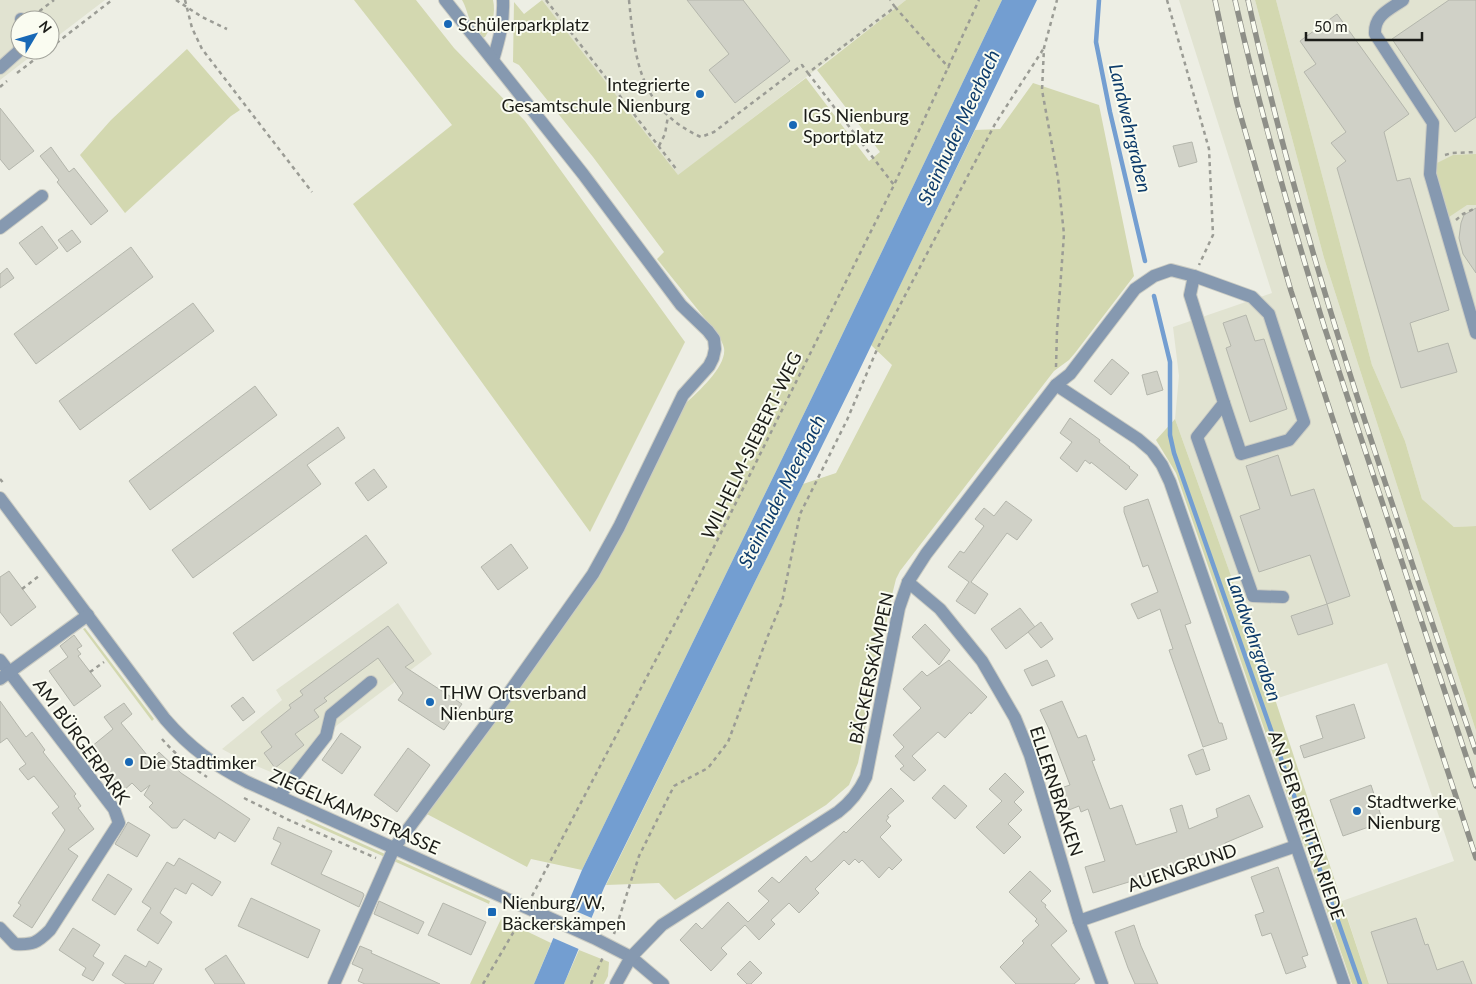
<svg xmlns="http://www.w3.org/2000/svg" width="1476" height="984" font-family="Lato,sans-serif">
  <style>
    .built { fill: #e1e3d1 }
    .green { fill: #d3d8b0 }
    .water { fill: #739ed1 }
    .pier { fill: #edeee4 }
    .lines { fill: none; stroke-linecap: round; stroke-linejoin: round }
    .stream { stroke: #739ed1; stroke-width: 4.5 }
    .building { fill: #d0d1c7; stroke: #b4b6ac }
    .minor-casing { stroke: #cbccc3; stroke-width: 14 }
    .path { stroke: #9b9c95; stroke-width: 2.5; stroke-dasharray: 4 4; stroke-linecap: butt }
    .minor { stroke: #8699b0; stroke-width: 12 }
    .rail-casing { stroke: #8e8f88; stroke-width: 5.5 }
    .rail { stroke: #fafcf1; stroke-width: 4; stroke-dasharray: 11; stroke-linecap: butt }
    .poi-dot { fill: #1868b6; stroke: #fafcf1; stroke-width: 2 }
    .labels { text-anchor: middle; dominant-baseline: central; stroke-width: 4; stroke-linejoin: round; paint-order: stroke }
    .poi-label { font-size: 18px; fill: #1b1c18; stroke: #fafcf1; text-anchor: start }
    .street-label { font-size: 18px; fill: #1b1c18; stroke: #fafcf1 }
    .water-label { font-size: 19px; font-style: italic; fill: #0d3b6a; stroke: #fafcf1 }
  </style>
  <rect width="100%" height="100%" fill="#edeee4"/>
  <g class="built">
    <polygon points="0,0 105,0 50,42 50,20 20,20 20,50 39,50 0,80"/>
    <polygon points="542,0 906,0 678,176"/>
    <polygon points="1179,0 1255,0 1324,258 1476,731 1476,984 1369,984 1342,901 1454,861 1387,663 1275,699 1175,419 1179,376 1173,327 1272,293"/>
    <polygon points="1276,0 1476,0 1476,526 1454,527 1422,499 1405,441 1372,365"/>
    <polygon points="398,603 432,654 336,726 295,782 244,761 222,749 282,700 276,690"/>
  </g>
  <g class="green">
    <polygon points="354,0 416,0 454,48 525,121 685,342 590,532 353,204 452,125"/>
    <path d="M462,0H493C496,13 492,26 485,37L482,38C478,33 472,27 470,20C467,13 466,7 462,0Z"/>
    <path d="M542,0L678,175L806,78L869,161L880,152L817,70L906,0H1002L832,356L582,870L531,859L527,867L425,813L550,646L595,581L686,403C699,391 727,366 724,348C723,344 721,340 719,336L657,259L664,252L593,157L519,65L513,62L514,2L524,14Z"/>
    <polygon points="1255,0 1276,0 1372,365 1405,441 1422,499 1454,527 1476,526 1476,731 1324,258"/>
    <polygon points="187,49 240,110 231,116 125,213 80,155 111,120"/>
    <polygon points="1033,83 1099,105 1134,276 1075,353 1069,360 1054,371 900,571 896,579 892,595 858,763 849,785 826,805 675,900 659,883 606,885 803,484 836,473 892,365 871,345 975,130 1000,129"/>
    <polygon points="1476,154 1476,205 1467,205 1446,219 1433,165 1453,155"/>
    <polygon points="1175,419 1275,699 1369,984 1352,984 1176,473 1156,440"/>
    <polygon points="85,628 154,719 152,721 83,629"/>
    <polygon points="307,819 490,901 489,904 305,821"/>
    <polygon points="501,919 551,943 534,984 470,984"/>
    <polygon points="579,950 609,962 608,976 604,984 564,984"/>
  </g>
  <polygon class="water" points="1002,0 1037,0 859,371 604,888 564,984 534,984 582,870 832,356"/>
  <polygon class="pier" points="564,906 594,919 581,950 551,937"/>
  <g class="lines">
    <g class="stream">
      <polyline points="1099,0 1096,42 1110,112 1145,261"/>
      <polyline points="1154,296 1170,362 1170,435 1174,453 1360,984"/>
    </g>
  </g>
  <g class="building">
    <polygon points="687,0 743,0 790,61 735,103 709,70 729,54"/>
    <polygon points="1449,0 1476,0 1476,117 1455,132 1392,39"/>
    <polygon points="1337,14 1409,114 1384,132 1397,181 1410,178 1449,310 1410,323 1418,352 1448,343 1457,372 1401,388 1337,168 1346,161 1331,143 1346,132 1304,72 1316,64 1300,41"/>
    <polygon points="0,108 34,151 9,170 0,159"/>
    <polygon points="1192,142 1197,162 1179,167 1173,146"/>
    <polygon points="51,147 69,172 74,168 108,211 91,225 57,182 59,180 40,156"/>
    <polygon points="1476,208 1476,273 1463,254 1459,238 1461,223 1464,215"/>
    <polygon points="42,226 58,248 36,265 19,243"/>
    <polygon points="72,230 81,242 67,252 58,240"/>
    <polygon points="131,247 153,277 36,364 14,334"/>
    <polygon points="7,268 14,278 0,288 0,274"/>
    <polygon points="193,303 214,331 80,430 59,401"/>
    <polygon points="1246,315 1255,341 1264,339 1287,409 1250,422 1226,348 1231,346 1223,323"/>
    <polygon points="1112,359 1129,373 1111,395 1094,381"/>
    <polygon points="1157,371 1163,390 1147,395 1142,375"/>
    <polygon points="255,386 277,415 150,510 129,481"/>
    <polygon points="1070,418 1100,440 1099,442 1130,467 1129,468 1138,475 1126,490 1091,462 1090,464 1085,460 1077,472 1060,458 1072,442 1060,433"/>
    <polygon points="338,427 345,438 307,465 321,484 193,578 172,550"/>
    <polygon points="1278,455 1291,496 1314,489 1350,596 1327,604 1310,555 1259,572 1240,516 1260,509 1246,466"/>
    <polygon points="374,469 387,487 368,501 355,483"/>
    <polygon points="1148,499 1191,623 1185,625 1219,723 1222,723 1227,739 1203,747 1169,650 1173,649 1160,609 1138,619 1131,604 1158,592 1148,565 1143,567 1124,512 1124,507"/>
    <polygon points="1006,501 1032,520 1017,540 1007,533 971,582 988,594 975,614 956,601 969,582 948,567 960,551 964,553 984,526 975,519 984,508 994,516"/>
    <polygon points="366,535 387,563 253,661 233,633"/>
    <polygon points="511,544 528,568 498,590 481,567"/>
    <polygon points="9,571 36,607 11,626 0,612 0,577"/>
    <polygon points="1327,604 1333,624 1298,635 1291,616"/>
    <polygon points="1020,608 1035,627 1006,649 991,629"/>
    <polygon points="1041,622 1053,639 1041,648 1028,632"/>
    <polygon points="925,624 950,650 939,665 912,637"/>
    <polygon points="388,626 414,661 405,667 462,704 444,730 398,700 403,693 378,658 324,698 327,701 314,710 319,717 295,734 304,745 275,768 264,753 272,747 261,732 291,708 289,705 303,695 300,691"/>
    <polygon points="74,635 82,646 77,649 81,654 78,656 101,686 74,706 49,671 68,657 60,646"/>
    <polygon points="949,660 987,697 971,714 970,712 945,738 938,732 912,756 926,770 914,781 900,769 904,766 895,756 904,747 893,735 921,708 903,689 922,671 927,676"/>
    <polygon points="1047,660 1055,676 1032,686 1024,670"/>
    <polygon points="243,697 255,712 243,721 231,706"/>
    <polygon points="0,701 26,737 32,732 45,750 43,752 76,794 74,796 81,806 78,808 94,829 68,849 78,856 32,928 13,916 21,905 18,903 65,830 52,813 59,807 34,776 28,780 19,769 26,764 7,738 0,743"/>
    <polygon points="1062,701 1078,738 1086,735 1095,760 1092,761 1110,809 1122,805 1136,845 1177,832 1170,809 1182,805 1189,829 1218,817 1216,809 1249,795 1263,827 1225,843 1226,846 1132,881 1093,893 1085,867 1105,861 1088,809 1081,812 1079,806 1069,810 1061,788 1070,785 1049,729 1040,710"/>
    <polygon points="124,703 132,714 121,723 151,760 159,752 181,773 250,819 235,842 219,832 215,839 184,819 177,828 172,828 149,807 153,803 144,795 150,785 141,792 132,783 123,791 91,747 113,729 104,717"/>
    <polygon points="1354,704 1365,738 1304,758 1300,746 1323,738 1316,716"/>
    <polygon points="341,733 361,747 342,774 322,760"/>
    <polygon points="408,748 430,765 397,812 374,795"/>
    <polygon points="1203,749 1210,770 1196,775 1188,755"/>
    <polygon points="1005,773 1024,792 1014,802 1022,810 1008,824 1021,837 1004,854 976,827 1002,801 989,789"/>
    <polygon points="944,785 967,806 955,819 932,798"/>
    <polygon points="1371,785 1383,822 1343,836 1330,800"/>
    <polygon points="891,788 904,801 887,816 889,817 886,821 891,826 880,837 902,860 892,870 889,867 879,878 862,860 859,863 855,859 849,865 844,860 815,889 819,893 799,913 789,903 771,920 775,924 759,940 745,925 721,948 727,954 711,971 680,940 696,923 702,929 728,902 748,922 769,901 758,891 772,877 779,883 806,856 811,862 815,859 844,831 846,833"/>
    <polygon points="128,822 150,835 137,857 115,844"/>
    <polygon points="278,827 332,851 321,874 363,893 364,895 359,907 271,864 281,843 273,839"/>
    <polygon points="179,858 221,882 212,896 192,883 186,894 175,888 160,913 172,922 158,944 137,930 151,908 142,902 167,862 174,866"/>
    <polygon points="1278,867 1308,955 1302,957 1306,967 1286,974 1271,933 1262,936 1255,915 1264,912 1251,877"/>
    <polygon points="1030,871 1051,891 1041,901 1046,905 1045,907 1067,931 1051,945 1080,979 1074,984 1016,984 1000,967 1024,943 1022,941 1039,925 1035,921 1037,919 1009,892"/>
    <polygon points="108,874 132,889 115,915 92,900"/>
    <polygon points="251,898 320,930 308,958 238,926"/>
    <polygon points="379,901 424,922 418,934 374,914"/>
    <polygon points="443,903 486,922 471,955 428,935"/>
    <polygon points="1416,918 1425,945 1428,944 1437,970 1463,961 1472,984 1388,984 1371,932"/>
    <polygon points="1134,925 1141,946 1158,984 1135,984 1128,968 1115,932"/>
    <polygon points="73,928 100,945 93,956 104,963 93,981 82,975 86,968 59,950"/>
    <polygon points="360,946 372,951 371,953 440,984 365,984 358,981 363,969 352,964"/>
    <polygon points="125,955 146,967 149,961 162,969 153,984 126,984 112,975"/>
    <polygon points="226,955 245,984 215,984 205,969"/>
    <polygon points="750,961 762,973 751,984 747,984 737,974"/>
  </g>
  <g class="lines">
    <defs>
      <g id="minor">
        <path d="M1403,0C1389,10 1374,15 1375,34L1433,123L1430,174L1476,333"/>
        <polyline points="21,20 21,19"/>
        <path d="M493,60C499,40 504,22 503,0"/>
        <polyline points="0,68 19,51 20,44"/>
        <polyline points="0,228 42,196"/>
        <polyline points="1194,276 1190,295 1224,403 1197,437 1253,596 1283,597"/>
        <polyline points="1056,385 1138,439 1152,451 1162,465 1170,482 1344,984"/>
        <path d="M0,498L165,719C190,748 214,765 247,782L594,938L631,957L663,984"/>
        <polyline points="908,582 940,609 982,661 1015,718 1030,755 1079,921 1102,984"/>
        <path d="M0,660L114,809L119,823L50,930C37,943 33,945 15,944L0,928"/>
        <polyline points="0,679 88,615"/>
        <polyline points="279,796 326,736 331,715 371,682"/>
        <polyline points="1079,921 1296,846"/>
        <polyline points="334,984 394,848 506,697 593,574 619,527 683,395 709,366 713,358 715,349 714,339 708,331 681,305 583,174 445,0"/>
        <path d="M616,984L631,957L662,925L838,812C851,802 859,792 866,777L899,608L908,582L926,554L1056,385L1070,374L1135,289L1154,276L1171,270L1194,276L1252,297L1269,314L1304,422L1289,440L1241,454L1224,403"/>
      </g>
    </defs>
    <use href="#minor" class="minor-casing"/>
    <g class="path">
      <polyline points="176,0 202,17 227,29"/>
      <polyline points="185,0 192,28 202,49 312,192"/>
      <polyline points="546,0 677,170"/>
      <path d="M629,0C635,59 639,109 701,137L714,132L802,65L808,73L895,7L890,0"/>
      <polyline points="1167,0 1209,149 1213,235 1199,265"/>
      <polyline points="895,7 949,68"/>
      <polyline points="33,16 54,0"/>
      <polyline points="50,48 112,0"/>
      <polyline points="17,73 47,50"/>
      <polyline points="808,73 894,185"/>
      <polyline points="0,87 7,81"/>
      <polyline points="659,146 665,134 668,116"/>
      <polyline points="1445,155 1452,153 1476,152"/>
      <polyline points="1456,220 1463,214 1476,208"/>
      <polyline points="1056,367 1057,331 1064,234 1058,178 1042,90 1044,48 1057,0"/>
      <polyline points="0,479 5,485"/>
      <polyline points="22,589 39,576"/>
      <polyline points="90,672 104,662"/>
      <path d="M162,739C175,754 190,766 207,777"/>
      <polyline points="244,798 291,821 376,858"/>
      <polyline points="532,896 694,587 894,185 979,0"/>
      <polyline points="614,934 639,856 674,786 708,768 728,742 767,638 782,602 800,514 847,420 878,347 995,124 1044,48"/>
      <polyline points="483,984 520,921"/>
      <polyline points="591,984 603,957"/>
    </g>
    <use href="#minor" class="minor"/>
    <defs>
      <g id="rail">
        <polyline points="1215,0 1237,103 1291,291 1476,858"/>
        <path d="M1235,0C1260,111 1291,220 1325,329L1476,786"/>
        <path d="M1248,0C1304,256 1392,504 1476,752"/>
      </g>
    </defs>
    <use href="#rail" class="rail-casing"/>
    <use href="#rail" class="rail"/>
  </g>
  <g class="poi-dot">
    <circle cx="448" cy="24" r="5"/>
    <circle cx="700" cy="94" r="5"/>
    <circle cx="793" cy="125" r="5"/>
    <circle cx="430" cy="702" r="5"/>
    <circle cx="129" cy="762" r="5"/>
    <circle cx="1357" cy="811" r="5"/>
    <rect x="487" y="907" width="10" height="10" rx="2.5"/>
  </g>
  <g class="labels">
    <g class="poi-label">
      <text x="458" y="24">Schülerparkplatz</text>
      <text x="690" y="84" text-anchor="end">Integrierte<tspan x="690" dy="21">Gesamtschule Nienburg</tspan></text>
      <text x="803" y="115">IGS Nienburg<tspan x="803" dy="21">Sportplatz</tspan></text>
      <text x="440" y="692">THW Ortsverband<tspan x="440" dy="21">Nienburg</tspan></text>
      <text x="139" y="762">Die Stadtimker</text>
      <text x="1367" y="801">Stadtwerke<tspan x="1367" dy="21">Nienburg</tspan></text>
      <text x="502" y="902">Nienburg/W,<tspan x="502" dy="21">Bäckerskämpen</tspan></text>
    </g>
    <g class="street-label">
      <text transform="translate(751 445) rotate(-64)">WILHELM-SIEBERT-WEG</text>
      <text transform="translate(871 668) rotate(-78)">BÄCKERSKÄMPEN</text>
      <text transform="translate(82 741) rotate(54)">AM BÜRGERPARK</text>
      <text transform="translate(1057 791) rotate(72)">ELLERNBRAKEN</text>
      <text transform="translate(355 811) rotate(24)">ZIEGELKAMPSTRASSE</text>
      <text transform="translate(1307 825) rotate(71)">AN DER BREITEN RIEDE</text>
      <text transform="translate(1182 867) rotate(-19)">AUENGRUND</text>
    </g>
    <g class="water-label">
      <text transform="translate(958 127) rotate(-65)">Steinhuder Meerbach</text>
      <text transform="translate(1131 128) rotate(77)">Landwehrgraben</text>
      <text transform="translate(781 491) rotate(-63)">Steinhuder Meerbach</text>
      <text transform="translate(1255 638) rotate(71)">Landwehrgraben</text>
    </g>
  </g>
  <g transform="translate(35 35) rotate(52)"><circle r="24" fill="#fafcf1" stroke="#a1a29a"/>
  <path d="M0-4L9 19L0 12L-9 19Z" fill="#1868b6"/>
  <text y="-8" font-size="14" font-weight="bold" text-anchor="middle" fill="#1b1c18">N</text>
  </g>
  <path d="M1306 32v8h116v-8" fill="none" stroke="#1b1c18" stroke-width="2.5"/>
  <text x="1314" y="32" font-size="15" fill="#1b1c18" stroke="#fafcf1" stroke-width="4" paint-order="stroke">50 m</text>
</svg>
